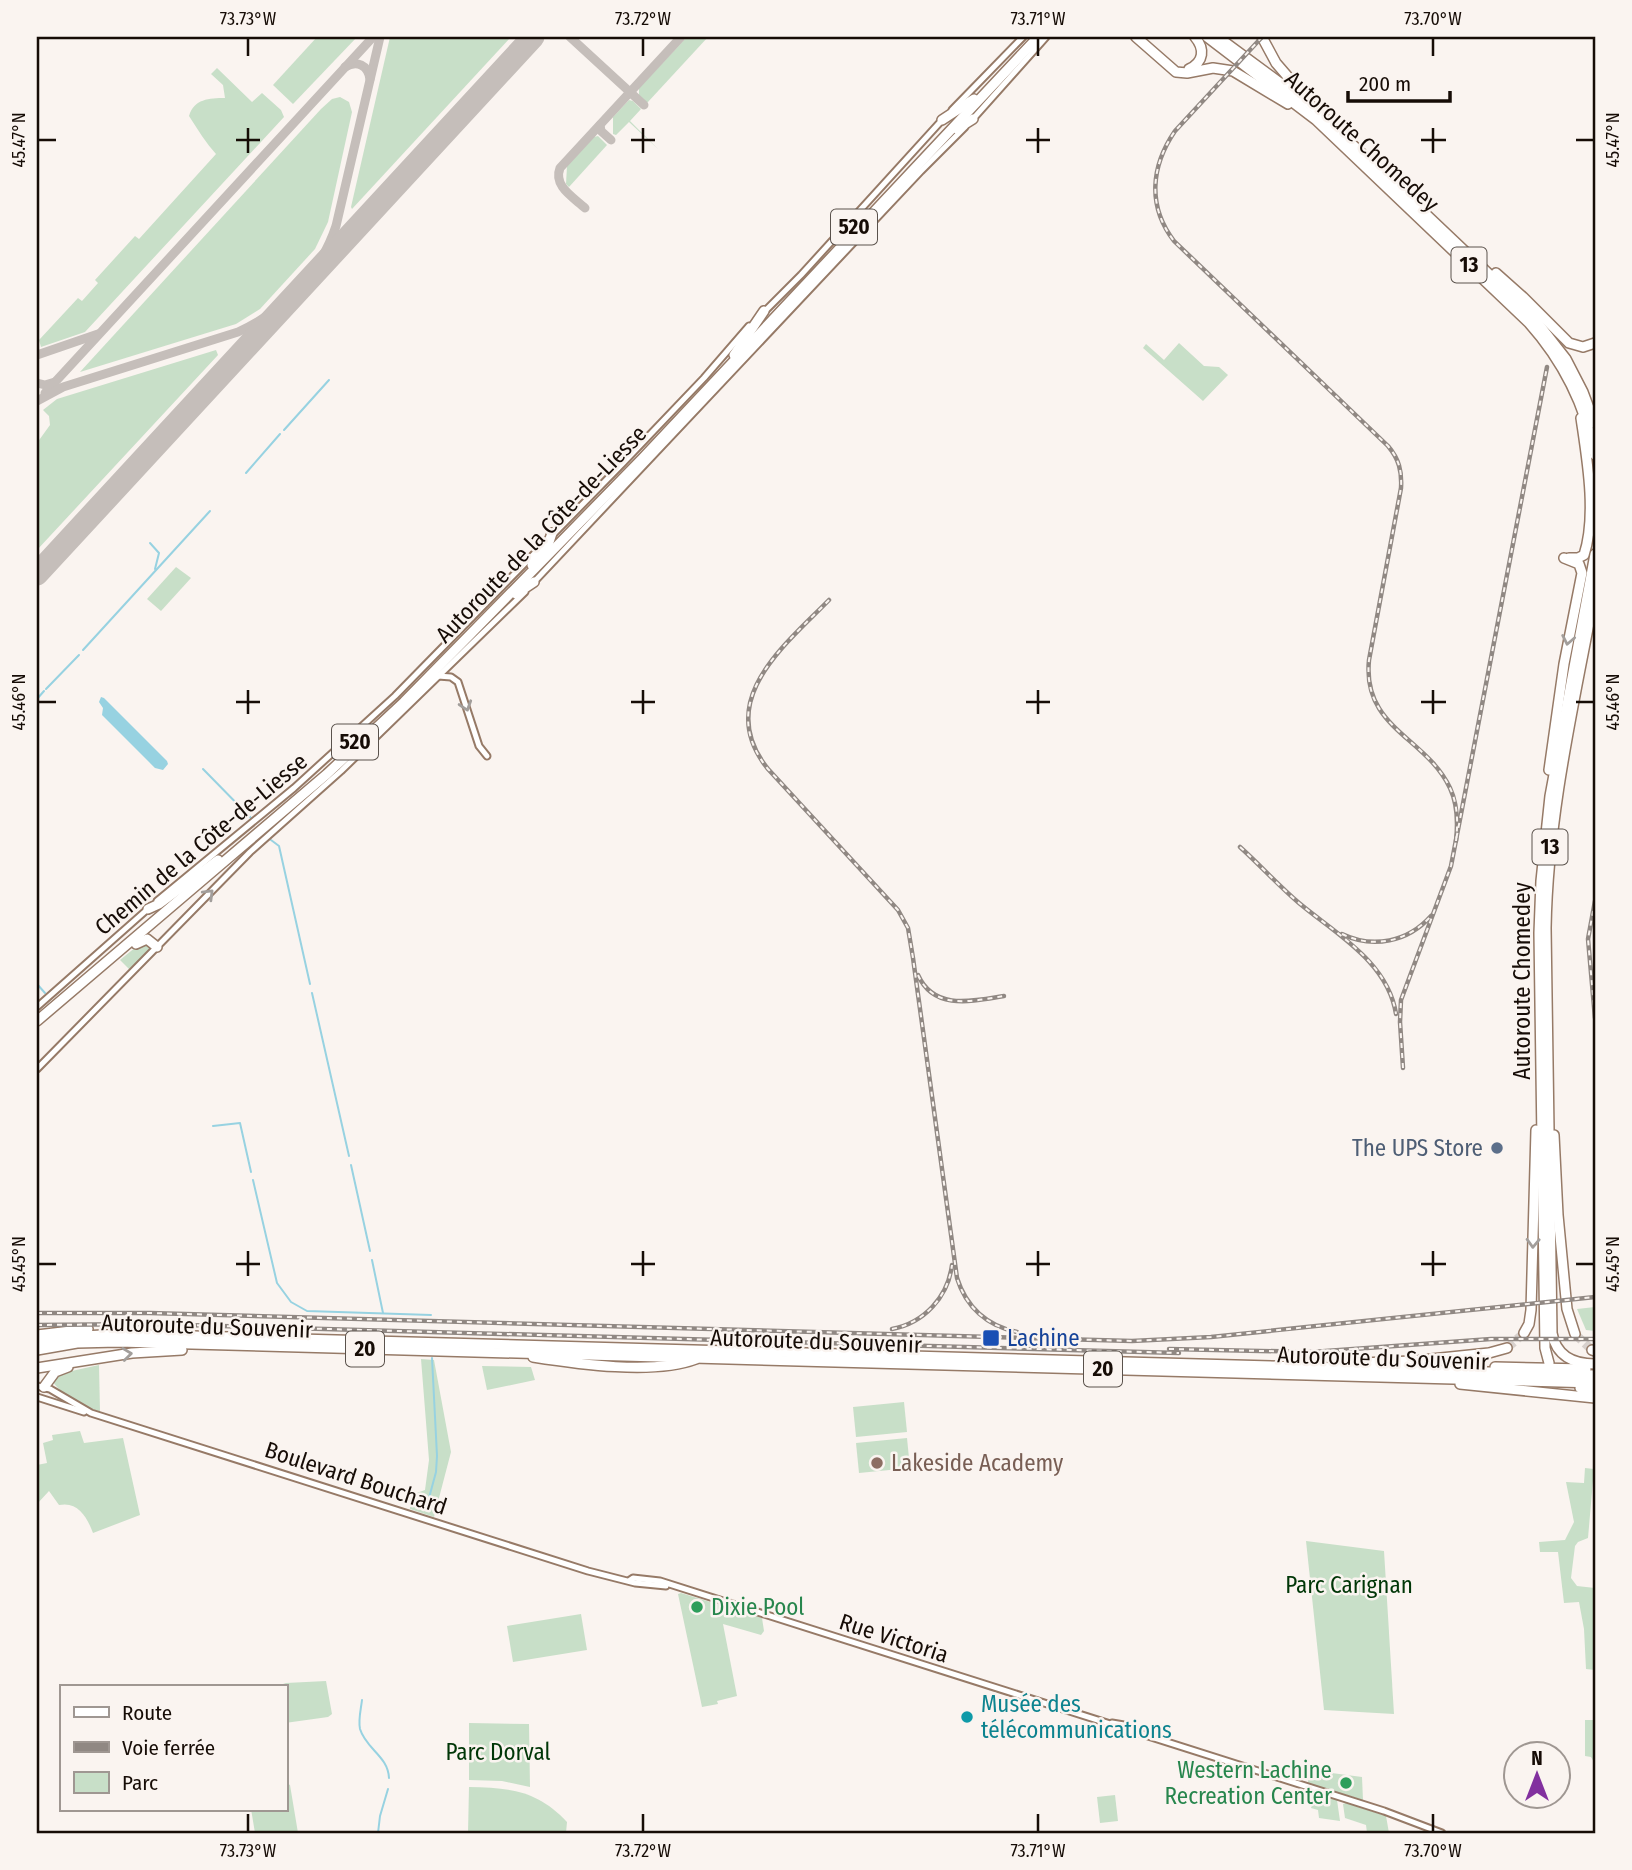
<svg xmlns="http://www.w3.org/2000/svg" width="1632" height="1870" font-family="'Fira Sans Condensed',sans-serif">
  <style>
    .green { fill: #c8dfc8 }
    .water { fill: #97d2e1 }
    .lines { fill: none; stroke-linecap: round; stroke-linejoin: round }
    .stream { stroke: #97d2e1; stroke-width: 2 }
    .taxiway { stroke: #c5beba; stroke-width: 9 }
    .runway { stroke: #c5beba; stroke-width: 23 }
    .highway-tunnel { stroke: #d8d1cd; stroke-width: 9; stroke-dasharray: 9 4.5; stroke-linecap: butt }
    .secondary-casing { stroke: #967a67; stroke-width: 9 }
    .highway-casing { stroke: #967a67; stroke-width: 12 }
    .secondary { stroke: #fff; stroke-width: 5 }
    .highway { stroke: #fff; stroke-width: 9 }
    .rail-casing { stroke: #908883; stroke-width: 4.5 }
    .rail { stroke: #faf4f0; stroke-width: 2; stroke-dasharray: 5; stroke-linecap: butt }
    .oneway { stroke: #a29e9b }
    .ticks { fill: none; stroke: #160c06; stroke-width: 2.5 }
    .service-dot { fill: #5c6f8a; stroke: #faf4f0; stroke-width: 2.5 }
    .transit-dot { fill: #1a4fb4; stroke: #faf4f0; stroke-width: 2.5 }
    .education-dot { fill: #8d6e63; stroke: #faf4f0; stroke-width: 2.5 }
    .leisure-dot { fill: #2e9e5b; stroke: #faf4f0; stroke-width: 2.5 }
    .culture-dot { fill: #0f9aa8; stroke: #faf4f0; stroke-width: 2.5 }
    .labels { text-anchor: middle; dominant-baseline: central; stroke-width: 5; stroke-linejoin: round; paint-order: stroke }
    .shield { fill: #faf4f0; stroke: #5a524c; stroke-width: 2 }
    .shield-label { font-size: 21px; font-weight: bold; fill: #160c06 }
    .street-label { font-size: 23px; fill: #160c06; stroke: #faf4f0 }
    .service-label { font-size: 23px; fill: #4e5e75; stroke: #faf4f0; text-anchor: end }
    .transit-label { font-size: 23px; fill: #164399; stroke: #faf4f0; text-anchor: start }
    .education-label { font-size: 23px; fill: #785e54; stroke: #faf4f0; text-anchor: start }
    .park-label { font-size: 23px; fill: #003607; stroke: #faf4f0 }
    .leisure-label { font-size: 23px; fill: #27864d; stroke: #faf4f0; text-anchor: start }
    .culture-label { font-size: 23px; fill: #0d838f; stroke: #faf4f0; text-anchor: start }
    .neatline { fill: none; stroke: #160c06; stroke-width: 2.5 }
    .ticks-label { font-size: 18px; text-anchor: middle; fill: #160c06 }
  </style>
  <rect width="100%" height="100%" fill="#faf4f0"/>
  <g class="green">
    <polygon points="317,37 357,37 293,104 273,85"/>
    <polygon points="390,37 511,37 352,209 351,207"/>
    <polygon points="687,37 708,37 647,103 639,95 639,88"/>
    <path d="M217,68L252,102L262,93L281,110L284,117L85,332L41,347L39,340L78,298L82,301L98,283L95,280L135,236L139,239L216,154C206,143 198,130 189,116C194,99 209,98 225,98L223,85L211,74Z"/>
    <polygon points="340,97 349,102 352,112 328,222 315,249 260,309 236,324 80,372 321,109 332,99"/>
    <polygon points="629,100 633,101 641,109 630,121 658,149 629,122 616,135 613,134 613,117"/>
    <polygon points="598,136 607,145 569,187 566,184 567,166 594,137"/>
    <polygon points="1179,343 1204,366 1219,367 1228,375 1203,401 1143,348 1146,344 1164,360"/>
    <polygon points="216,350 218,355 37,550 37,443 50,425 49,416 43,410 57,399"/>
    <polygon points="176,567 191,578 161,611 147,599"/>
    <polygon points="142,942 145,942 151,947 130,970 120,960"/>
    <polygon points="1595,1307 1595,1331 1586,1330 1577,1309"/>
    <polygon points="421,1359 434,1360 451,1452 434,1517 410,1509 411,1495 425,1490 429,1460"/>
    <path d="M99,1365L100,1412C84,1406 63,1397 53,1382L58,1374Z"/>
    <polygon points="482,1366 531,1367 535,1380 487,1390"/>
    <polygon points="904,1402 907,1432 856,1437 853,1407"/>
    <path d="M80,1431L84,1443L123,1438L140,1515L93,1533C87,1517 78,1501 59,1505L49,1491L37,1504V1465L47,1463L43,1443L53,1440L52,1435Z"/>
    <polygon points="907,1438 910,1468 859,1473 856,1443"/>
    <polygon points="1585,1468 1594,1469 1588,1538 1578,1542 1575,1546 1571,1578 1577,1586 1595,1588 1595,1670 1586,1669 1584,1629 1579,1602 1564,1603 1558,1552 1540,1552 1539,1542 1565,1540 1574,1522 1566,1482 1584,1483"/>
    <polygon points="1306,1541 1384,1551 1394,1714 1324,1710"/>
    <polygon points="681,1593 762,1618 764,1631 761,1635 723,1624 737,1696 717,1701 718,1704 702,1707 678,1594"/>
    <polygon points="581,1614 587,1650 513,1662 507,1626"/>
    <polygon points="326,1681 332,1714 328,1717 285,1723 285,1686 277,1686 286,1683"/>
    <polygon points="1585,1720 1595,1720 1595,1764 1591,1757 1585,1756"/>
    <polygon points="469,1723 529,1724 530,1787 502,1781 469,1780"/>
    <polygon points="1309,1770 1362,1777 1363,1800 1308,1783"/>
    <polygon points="285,1782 290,1785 298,1833 255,1833 251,1809 285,1809"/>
    <path d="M469,1787C510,1788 537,1790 567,1822L566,1833H468Z"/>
    <polygon points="1316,1793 1337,1800 1340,1821 1319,1818 1318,1810 1311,1808"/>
    <polygon points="1115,1795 1118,1821 1100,1823 1097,1797"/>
    <polygon points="1346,1803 1386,1816 1389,1833 1367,1833 1366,1825 1345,1818 1343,1804"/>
  </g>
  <polygon class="water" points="101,697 104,698 167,761 168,764 163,770 155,768 102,715 103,708 99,702"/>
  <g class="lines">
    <g class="stream">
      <polyline points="284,430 329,380"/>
      <polyline points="246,473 280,434"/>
      <polyline points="150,543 159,553 155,569"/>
      <polyline points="83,650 210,511"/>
      <polyline points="46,689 79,655"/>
      <polyline points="37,699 44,691"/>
      <polyline points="203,769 252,819"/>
      <polyline points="271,840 279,846 310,984"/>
      <polyline points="37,984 45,993"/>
      <polyline points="312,993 349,1156"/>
      <polyline points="213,1126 240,1123 251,1172"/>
      <polyline points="351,1165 370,1251"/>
      <polyline points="253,1180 277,1283 291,1302 307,1311 431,1315"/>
      <polyline points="372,1260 383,1313"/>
      <polyline points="426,1509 436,1472 437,1456 432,1358"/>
      <path d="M362,1700C361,1709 358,1720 360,1729C366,1749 388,1756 389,1778"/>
      <polyline points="378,1833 380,1816 388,1789"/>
    </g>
    <g class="taxiway">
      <polyline points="570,37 644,105"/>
      <path d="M345,67C357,60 368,65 370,79"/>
      <polyline points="485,88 528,37"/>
      <polyline points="600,125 601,131 611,140"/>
      <path d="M585,208C573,197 553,186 560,168L681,37"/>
      <polyline points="37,355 98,334"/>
      <polyline points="37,383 45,385 55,382"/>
      <polyline points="45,393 373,37"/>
      <path d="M37,401L63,387L238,332C284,311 320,274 336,226L380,37"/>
    </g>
    <polyline class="runway" points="37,574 533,37"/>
    <g class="highway-tunnel">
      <polyline points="1575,1334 1592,1350"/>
      <polyline points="1507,1348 1524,1333"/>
    </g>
    <defs>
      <g id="secondary">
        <polyline points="952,110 1023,37"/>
        <polyline points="972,120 1046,37"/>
        <polyline points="764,312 801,275 943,119"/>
        <polyline points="534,582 921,171 965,127"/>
        <polyline points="438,676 451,677 458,682 479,746 487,756"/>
        <polyline points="157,901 294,788 395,696 622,464 704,378 749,326"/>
        <polyline points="37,1007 150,907"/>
        <polyline points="37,1069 250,852 341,771 525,592"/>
        <polyline points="37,1386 50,1389 91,1413 588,1571 635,1583 666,1586"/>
        <polyline points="37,1397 84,1412"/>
        <polyline points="630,1580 633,1578 660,1581 1384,1811 1442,1833"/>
        <polyline points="1112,1723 1124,1725 1132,1730"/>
      </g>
      <g id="highway">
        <polyline points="1136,37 1176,72 1187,73 1213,68 1233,71 1288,104"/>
        <path d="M1207,37L1316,120L1529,323C1563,361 1585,405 1595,455"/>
        <polyline points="1218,37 1314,108 1530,313 1566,359 1583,392 1595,424"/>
        <polyline points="1262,37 1276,63 1301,92"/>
        <path d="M1189,69C1204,62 1205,49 1195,37"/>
        <polyline points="942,120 974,99"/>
        <polyline points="957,129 973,119"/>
        <polyline points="1496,273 1523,297 1569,343 1583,347 1595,343"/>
        <polyline points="734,355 764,311"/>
        <path d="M1569,558H1578L1584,555C1597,515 1587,459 1581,418"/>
        <polyline points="532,565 549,542 552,533"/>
        <path d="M1595,592C1574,704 1548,814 1546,928L1552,1333C1556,1356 1574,1364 1595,1364"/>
        <polyline points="516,594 534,582"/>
        <polyline points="1549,770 1564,664 1582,573 1579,564 1564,558"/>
        <polyline points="148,909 159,904 218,860"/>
        <polyline points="136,944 147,939 157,947"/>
        <polyline points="37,1021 327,774 404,702 642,459 1038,37"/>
        <polyline points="1554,1135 1558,1215 1567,1309 1575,1334"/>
        <polyline points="1524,1333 1529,1324 1531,1310 1536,1130"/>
        <polyline points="37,1335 88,1329"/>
        <polyline points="37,1343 83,1336 121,1334 1595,1375"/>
        <polyline points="37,1350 77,1343 118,1342 1595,1383"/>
        <polyline points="1592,1350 1595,1351"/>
        <path d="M533,1357C578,1364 654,1375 696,1359"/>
        <polyline points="1360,1363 1412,1361 1489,1353 1507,1348"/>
        <polyline points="1549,1363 1545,1348 1539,933 1541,881 1550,796 1595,554"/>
        <polyline points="1495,1367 1586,1369"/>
        <polyline points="37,1368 132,1353 182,1350"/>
        <polyline points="1460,1384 1595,1398"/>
        <polyline points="44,1387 55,1372 68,1367"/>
        <polyline points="1580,1388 1595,1391"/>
      </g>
    </defs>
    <use href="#secondary" class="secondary-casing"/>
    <use href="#highway" class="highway-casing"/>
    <use href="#secondary" class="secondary"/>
    <use href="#highway" class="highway"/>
    <defs>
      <g id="rail">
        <path d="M1262,37L1175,131C1151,166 1147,206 1174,241L1388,446C1399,459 1402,471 1401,488L1369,660C1362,728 1426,737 1450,788C1458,805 1458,823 1456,841"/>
        <path d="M829,600C785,645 713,701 768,769L898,910L908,928L913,958L957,1278C966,1307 987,1326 1017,1332"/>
        <path d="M1240,847C1260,865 1278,885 1299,903C1336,934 1388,962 1396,1014"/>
        <polyline points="1595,901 1588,939 1595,1018"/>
        <path d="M1342,934C1373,949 1408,942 1431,916"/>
        <path d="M918,975C934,1011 973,1001 1004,996"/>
        <polyline points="1403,1068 1400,1022 1401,1000 1451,866 1547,367"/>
        <polyline points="37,1313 150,1313 1132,1341 1211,1337 1595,1297"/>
        <polyline points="37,1325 151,1324 1179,1353"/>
        <path d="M892,1329C924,1323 948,1297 952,1265"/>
        <polyline points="1169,1349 1312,1352 1491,1339 1595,1339"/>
      </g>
    </defs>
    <use href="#rail" class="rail-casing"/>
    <use href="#rail" class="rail"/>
  </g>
  <defs><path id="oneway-chevron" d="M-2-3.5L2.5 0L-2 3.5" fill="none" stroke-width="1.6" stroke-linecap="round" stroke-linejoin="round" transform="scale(1.75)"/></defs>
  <g class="oneway">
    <use href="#oneway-chevron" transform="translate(1568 640) rotate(101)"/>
    <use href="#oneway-chevron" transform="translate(466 706) rotate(72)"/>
    <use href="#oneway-chevron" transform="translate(209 894) rotate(-45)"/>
    <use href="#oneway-chevron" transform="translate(1533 1243) rotate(92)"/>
    <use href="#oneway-chevron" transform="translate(127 1354) rotate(-7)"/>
  </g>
  <path class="ticks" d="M248,38V56M643,38V56M1038,38V56M1433,38V56M248,128V153M643,128V153M1038,128V153M1433,128V153M38,140H56M236,140H260M631,140H655M1026,140H1050M1421,140H1446M1576,140H1594M248,690V714M643,690V714M1038,690V714M1433,690V714M38,702H56M236,702H260M631,702H655M1026,702H1050M1421,702H1446M1576,702H1594M248,1251V1276M643,1251V1276M1038,1251V1276M1433,1251V1276M38,1264H56M236,1264H260M631,1264H655M1026,1264H1050M1421,1264H1446M1576,1264H1594M248,1814V1832M643,1814V1832M1038,1814V1832M1433,1814V1832"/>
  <circle class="service-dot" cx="1497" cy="1148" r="7"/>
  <rect class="transit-dot" x="982" y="1329" width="18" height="18" rx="3.5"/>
  <circle class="education-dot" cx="877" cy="1463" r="7"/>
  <g class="leisure-dot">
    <circle cx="697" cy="1607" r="7"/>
    <circle cx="1346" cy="1783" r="7"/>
  </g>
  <circle class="culture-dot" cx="967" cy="1717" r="7"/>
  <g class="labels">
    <g class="shield">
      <rect x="831" y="209.5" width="46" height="35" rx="5"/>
      <rect x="1451.5" y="247.5" width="35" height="35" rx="5"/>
      <rect x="332" y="724.5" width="46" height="35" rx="5"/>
      <rect x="1532.5" y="829.5" width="35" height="35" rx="5"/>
      <rect x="346" y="1331.5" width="38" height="35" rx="5"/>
      <rect x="1084" y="1351.5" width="38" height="35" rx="5"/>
    </g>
    <g class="shield-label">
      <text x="854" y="227">520</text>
      <text x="1469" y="265">13</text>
      <text x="355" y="742">520</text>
      <text x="1550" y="847">13</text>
      <text x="365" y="1349">20</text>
      <text x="1103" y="1369">20</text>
    </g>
    <g class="street-label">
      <text transform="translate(1362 141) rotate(42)">Autoroute Chomedey</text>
      <text transform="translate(541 534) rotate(-46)">Autoroute de la Côte-de-Liesse</text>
      <text transform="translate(201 844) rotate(-40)">Chemin de la Côte-de-Liesse</text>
      <text transform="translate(1522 981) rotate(-90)">Autoroute Chomedey</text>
      <text transform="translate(207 1326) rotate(2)">Autoroute du Souvenir</text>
      <text transform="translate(816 1341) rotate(2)">Autoroute du Souvenir</text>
      <text transform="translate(1383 1358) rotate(2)">Autoroute du Souvenir</text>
      <text transform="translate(356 1478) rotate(18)">Boulevard Bouchard</text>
      <text transform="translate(894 1638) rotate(18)">Rue Victoria</text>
    </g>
    <g class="service-label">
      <text x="1483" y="1148">The UPS Store</text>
    </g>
    <g class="transit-label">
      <text x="1007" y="1338">Lachine</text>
    </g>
    <g class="education-label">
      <text x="891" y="1463">Lakeside Academy</text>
    </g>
    <g class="park-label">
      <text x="1349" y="1585">Parc Carignan</text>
      <text x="498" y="1752">Parc Dorval</text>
    </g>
    <g class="leisure-label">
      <text x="711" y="1607">Dixie Pool</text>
      <text x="1332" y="1770" text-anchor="end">Western Lachine<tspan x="1332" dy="26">Recreation Center</tspan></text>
    </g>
    <g class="culture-label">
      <text x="981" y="1704">Musée des<tspan x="981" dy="26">télécommunications</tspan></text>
    </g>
  </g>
  <rect width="1632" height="1870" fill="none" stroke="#faf4f0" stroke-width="77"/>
  <rect x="60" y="1685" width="228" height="126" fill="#faf4f0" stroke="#9f9792" stroke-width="2"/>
  <rect x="74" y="1707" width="35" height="10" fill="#ffffff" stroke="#9f9792" stroke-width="2"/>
  <text x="122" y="1720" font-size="21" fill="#160c06">Route</text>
  <rect x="74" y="1742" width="35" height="10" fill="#908883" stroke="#9f9792" stroke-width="2"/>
  <text x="122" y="1755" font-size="21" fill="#160c06">Voie ferrée</text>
  <rect x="74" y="1772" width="35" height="21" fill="#c8dfc8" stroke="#9f9792" stroke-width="2"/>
  <text x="122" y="1790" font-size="21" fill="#160c06">Parc</text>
  <g transform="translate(1537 1775)"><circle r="33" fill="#faf4f0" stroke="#9f9792" stroke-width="2"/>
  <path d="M0-5L12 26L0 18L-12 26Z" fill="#82309f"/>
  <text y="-10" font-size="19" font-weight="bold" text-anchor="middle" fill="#160c06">N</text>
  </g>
  <path d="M1348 91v10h102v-10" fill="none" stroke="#160c06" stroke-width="3.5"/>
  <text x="1359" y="91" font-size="21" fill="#160c06" stroke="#faf4f0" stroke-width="5" paint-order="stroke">200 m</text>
  <rect x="38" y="38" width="1556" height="1794" class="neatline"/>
  <g class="ticks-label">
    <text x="248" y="25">73.73°W</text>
    <text x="643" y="25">73.72°W</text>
    <text x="1038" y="25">73.71°W</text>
    <text x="1433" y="25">73.70°W</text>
    <text transform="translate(19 140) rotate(-90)" y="6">45.47°N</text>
    <text transform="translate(1613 140) rotate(-90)" y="6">45.47°N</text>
    <text transform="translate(19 702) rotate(-90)" y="6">45.46°N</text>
    <text transform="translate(1613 702) rotate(-90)" y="6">45.46°N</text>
    <text transform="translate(19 1264) rotate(-90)" y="6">45.45°N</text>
    <text transform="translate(1613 1264) rotate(-90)" y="6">45.45°N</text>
    <text x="248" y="1857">73.73°W</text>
    <text x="643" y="1857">73.72°W</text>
    <text x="1038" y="1857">73.71°W</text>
    <text x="1433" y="1857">73.70°W</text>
  </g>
</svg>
